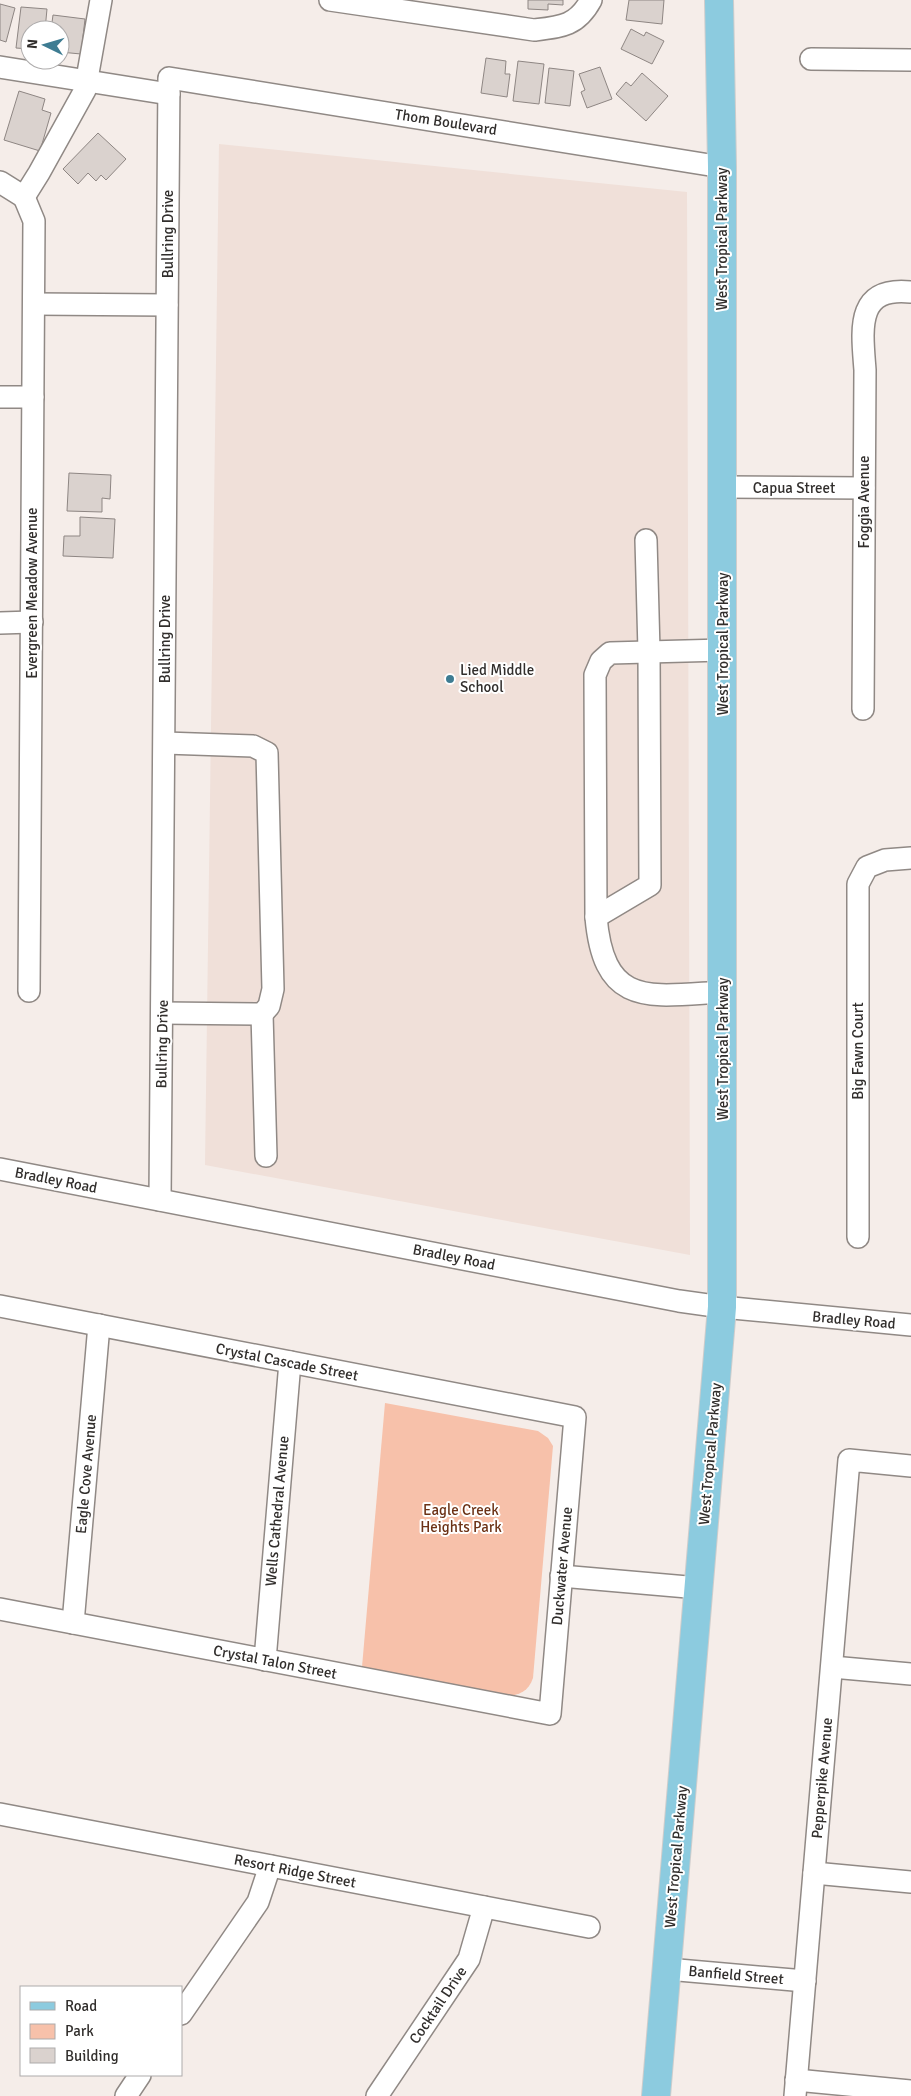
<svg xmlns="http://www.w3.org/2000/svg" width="911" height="2096" font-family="Signika,sans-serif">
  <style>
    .built { fill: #f0e0d9 }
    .green { fill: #f7c1aa }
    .building { fill: #dad2ce; stroke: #8e8683 }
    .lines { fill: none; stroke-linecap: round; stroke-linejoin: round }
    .minor-casing { stroke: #908985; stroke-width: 24 }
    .major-casing { stroke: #cecdcc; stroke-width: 30 }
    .minor { stroke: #fff; stroke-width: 21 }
    .major { stroke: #8ccbdf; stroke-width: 28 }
    .poi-dot { fill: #3e7c92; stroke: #fff; stroke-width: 2 }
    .labels { text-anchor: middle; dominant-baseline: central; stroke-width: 4; stroke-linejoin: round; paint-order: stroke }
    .street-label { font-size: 15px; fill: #312e2c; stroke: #fff }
    .poi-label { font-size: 15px; fill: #312e2c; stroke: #fff; text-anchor: start }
    .park-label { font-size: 15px; fill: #6c3216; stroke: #fff }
  </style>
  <rect width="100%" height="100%" fill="#f5ede9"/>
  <polygon class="built" points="219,144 687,192 690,1255 205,1165"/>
  <path class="green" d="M385,1403L538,1431L548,1438L553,1446L533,1678C528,1693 517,1696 503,1696L362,1667Z"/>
  <g class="building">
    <polygon points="528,0 563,0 563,5 548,4 548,10 528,9"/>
    <polygon points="629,0 664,0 662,24 626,20"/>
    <polygon points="0,4 15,8 6,42 0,40"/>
    <polygon points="21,7 47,9 45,30 30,30 30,49 16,48"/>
    <polygon points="53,15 85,19 81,54 60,52 60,30 51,30"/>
    <polygon points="631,29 644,36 646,32 664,41 652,64 621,49"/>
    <polygon points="486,58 506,61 505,74 510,74 507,97 481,93"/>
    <polygon points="518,61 544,64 539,104 513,101"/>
    <polygon points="600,67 612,99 587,108 581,92 585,90 579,74"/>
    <polygon points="549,68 574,71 570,106 545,103"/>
    <polygon points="642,73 668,96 646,121 616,94 626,82 631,86"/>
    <polygon points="19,91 45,99 42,110 51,113 40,151 4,140"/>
    <polygon points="98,133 126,159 106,180 101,175 96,181 88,173 78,184 63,169"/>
    <polygon points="69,473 111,475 110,499 102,498 102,512 67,511"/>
    <polygon points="80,517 115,519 113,558 63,556 64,536 80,536"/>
  </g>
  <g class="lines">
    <defs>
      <g id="minor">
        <path d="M330,0L534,30C561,27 577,26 591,0"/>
        <polyline points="811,59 911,60"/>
        <polyline points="0,67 169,94"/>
        <polyline points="0,182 24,197"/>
        <polyline points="24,197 34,221 29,991"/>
        <polyline points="24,197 39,173 85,90 101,0"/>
        <polyline points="34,304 167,305"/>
        <polyline points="0,397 33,397"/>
        <polyline points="723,487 864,488"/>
        <polyline points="0,623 32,622"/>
        <path d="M863,709L865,370C862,330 855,286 911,292"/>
        <polyline points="596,917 650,885 649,651 646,540"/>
        <path d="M723,992C650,996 604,1009 596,917L595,675L601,661L610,653L723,650"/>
        <polyline points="162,1013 262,1014 269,1006 273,989 267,753 253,746 165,743"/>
        <polyline points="262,1014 266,1156"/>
        <polyline points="0,1169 679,1301 722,1307 911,1325"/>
        <polyline points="160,1200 169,78 722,167"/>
        <polyline points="858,1237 858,884 867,867 885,860 911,858"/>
        <polyline points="0,1306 575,1417 550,1714 0,1609"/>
        <polyline points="561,1576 699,1588"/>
        <polyline points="73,1623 99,1325"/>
        <polyline points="265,1660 290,1362"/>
        <polyline points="832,1667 911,1674"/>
        <polyline points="0,1814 589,1927"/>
        <polyline points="814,1873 911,1882"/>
        <polyline points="667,1969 805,1981"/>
        <polyline points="181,2014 258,1902 270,1866"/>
        <polyline points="796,2080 911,2091"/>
        <polyline points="126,2096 140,2075"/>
        <polyline points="377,2096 469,1959 484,1907"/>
        <polyline points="795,2096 849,1460 911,1466"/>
      </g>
      <polyline id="major" points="656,2096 722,1307 722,167 719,0"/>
    </defs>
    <use href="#minor" class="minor-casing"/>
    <use href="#major" class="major-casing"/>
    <use href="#minor" class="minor"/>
    <use href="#major" class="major"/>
  </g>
  <circle class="poi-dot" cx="450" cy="679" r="5"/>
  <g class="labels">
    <g class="street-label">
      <text transform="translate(446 122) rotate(9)">Thom Boulevard</text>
      <text transform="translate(168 234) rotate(-90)">Bullring Drive</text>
      <text transform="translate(722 239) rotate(-90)">West Tropical Parkway</text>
      <text x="794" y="488">Capua Street</text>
      <text transform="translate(864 502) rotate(-90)">Foggia Avenue</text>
      <text transform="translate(32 593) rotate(-90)">Evergreen Meadow Avenue</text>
      <text transform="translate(165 639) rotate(-90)">Bullring Drive</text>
      <text transform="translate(723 644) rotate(-90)">West Tropical Parkway</text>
      <text transform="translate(162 1044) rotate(-89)">Bullring Drive</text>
      <text transform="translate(723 1049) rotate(-90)">West Tropical Parkway</text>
      <text transform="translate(858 1051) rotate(-90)">Big Fawn Court</text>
      <text transform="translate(56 1180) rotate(11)">Bradley Road</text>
      <text transform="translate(454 1257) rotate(11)">Bradley Road</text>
      <text transform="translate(854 1320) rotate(5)">Bradley Road</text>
      <text transform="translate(287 1362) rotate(11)">Crystal Cascade Street</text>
      <text transform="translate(710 1454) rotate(-85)">West Tropical Parkway</text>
      <text transform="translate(86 1474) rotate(-85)">Eagle Cove Avenue</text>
      <text transform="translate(277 1511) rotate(-85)">Wells Cathedral Avenue</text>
      <text transform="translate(562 1566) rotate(-85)">Duckwater Avenue</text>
      <text transform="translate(275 1662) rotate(11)">Crystal Talon Street</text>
      <text transform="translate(822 1778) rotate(-85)">Pepperpike Avenue</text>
      <text transform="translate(676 1857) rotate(-85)">West Tropical Parkway</text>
      <text transform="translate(295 1871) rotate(11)">Resort Ridge Street</text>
      <text transform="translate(736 1975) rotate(5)">Banfield Street</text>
      <text transform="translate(438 2005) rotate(-56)">Cocktail Drive</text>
    </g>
    <g class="poi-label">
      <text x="460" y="670">Lied Middle<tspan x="460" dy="17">School</tspan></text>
    </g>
    <g class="park-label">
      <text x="461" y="1510">Eagle Creek<tspan x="461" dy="17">Heights Park</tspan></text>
    </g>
  </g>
  <rect x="20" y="1986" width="162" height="90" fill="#ffffff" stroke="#adabab"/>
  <rect x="30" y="2002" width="25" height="8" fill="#8ccbdf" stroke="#adabab"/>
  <text x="65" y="2011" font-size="15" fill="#312e2c">Road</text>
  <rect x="30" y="2024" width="25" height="15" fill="#f7c1aa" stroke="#adabab"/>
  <text x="65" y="2036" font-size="15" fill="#312e2c">Park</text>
  <rect x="30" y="2048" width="25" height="15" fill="#dad2ce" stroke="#adabab"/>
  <text x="65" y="2061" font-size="15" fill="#312e2c">Building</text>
  <g transform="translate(45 45) rotate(275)"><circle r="24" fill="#ffffff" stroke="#adabab"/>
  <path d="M0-4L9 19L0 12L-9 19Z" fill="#3e7c92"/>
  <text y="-8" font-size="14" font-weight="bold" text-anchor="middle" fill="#312e2c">N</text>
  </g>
</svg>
